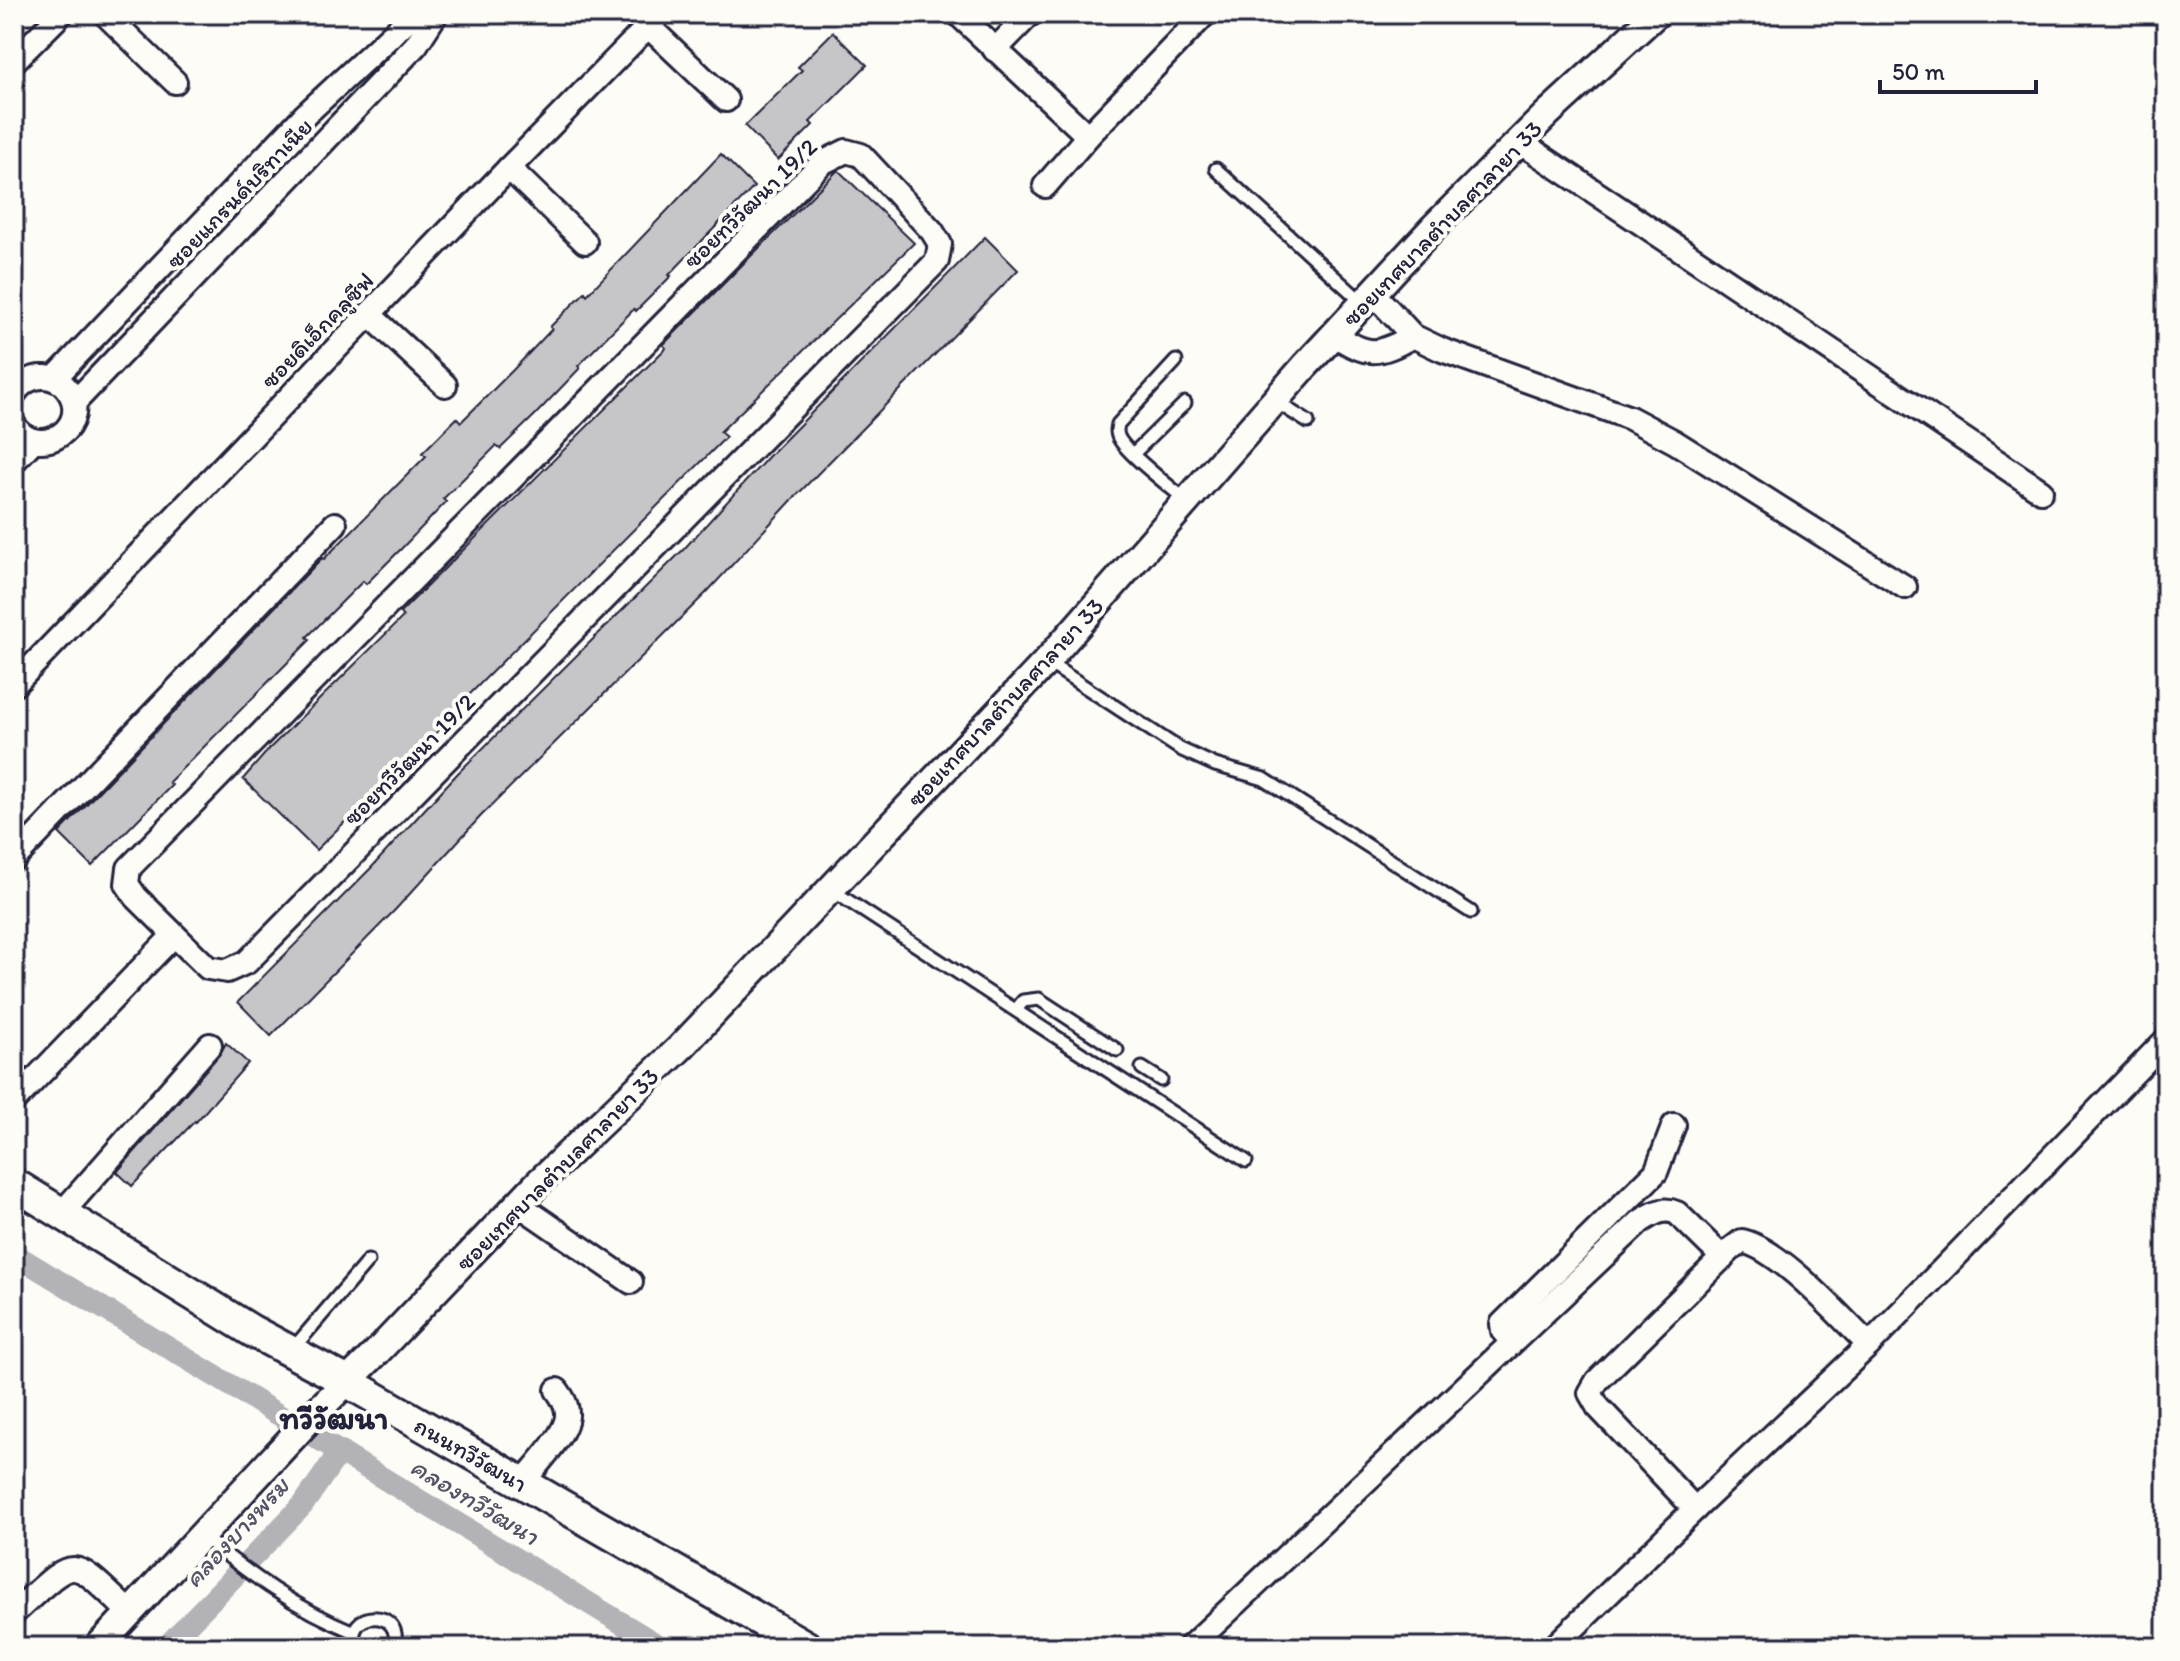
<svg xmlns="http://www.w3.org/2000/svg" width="2180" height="1661" font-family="Itim,'Playpen Sans Thai',sans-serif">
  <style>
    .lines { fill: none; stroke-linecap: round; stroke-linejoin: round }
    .canal { stroke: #b2b2b7; stroke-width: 22 }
    .building { fill: #c6c6c8; stroke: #22223b; stroke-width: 2 }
    .service-casing { stroke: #22223b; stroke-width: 17 }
    .minor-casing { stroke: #22223b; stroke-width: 28 }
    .tertiary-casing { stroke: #22223b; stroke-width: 32 }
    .secondary-casing { stroke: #22223b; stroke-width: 36 }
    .service { stroke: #fdfcf7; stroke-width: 11 }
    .minor { stroke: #fdfcf7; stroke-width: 22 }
    .tertiary { stroke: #fdfcf7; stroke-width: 26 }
    .secondary { stroke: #fdfcf7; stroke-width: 30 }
    .labels { text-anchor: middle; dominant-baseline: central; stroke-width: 8; stroke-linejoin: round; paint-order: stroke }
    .street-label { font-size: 24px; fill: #22223b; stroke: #fdfcf7 }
    .water-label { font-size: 26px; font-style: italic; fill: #545466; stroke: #fdfcf7 }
    .district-label { font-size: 32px; font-weight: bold; fill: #22223b; stroke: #fdfcf7 }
  </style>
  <rect width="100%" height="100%" fill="#fdfcf7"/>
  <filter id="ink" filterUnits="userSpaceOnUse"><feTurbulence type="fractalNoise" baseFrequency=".0125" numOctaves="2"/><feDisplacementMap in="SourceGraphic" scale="16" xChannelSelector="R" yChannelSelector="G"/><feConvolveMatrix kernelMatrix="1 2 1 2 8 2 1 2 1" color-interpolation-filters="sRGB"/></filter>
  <g filter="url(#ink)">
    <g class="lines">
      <g class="canal">
        <polyline points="14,1254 661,1647"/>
        <polyline points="166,1647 303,1505 340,1451"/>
      </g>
    </g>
    <g class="building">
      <polygon points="833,32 867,65 810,122 813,125 778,160 745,126 802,70 798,67"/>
      <polygon points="721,154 754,187 669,275 671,276 636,311 634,309 578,366 580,368 535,415 500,449 496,446 443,499 446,502 401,549 366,584 363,581 307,637 310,640 169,782 172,785 92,866 59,833 322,558 324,559 426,456 422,453 457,418 461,422 513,370 552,329 550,327 585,292 587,295"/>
      <polygon points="838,170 914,243 720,432 726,437 461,703 464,706 316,850 243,779 270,748 403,617 400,613 666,348 663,345 746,261"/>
      <polygon points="985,237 1018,270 793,499 707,592 481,816 395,910 271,1036 238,1002 371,868 457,774 683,550 769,456"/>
      <polygon points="226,1043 248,1063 196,1122 195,1121 132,1186 117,1172 220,1054"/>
    </g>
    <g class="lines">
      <defs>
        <g id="service">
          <polyline points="1216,169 1363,303"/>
          <path d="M1176,361L1118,424C1117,429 1116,431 1118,436C1123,451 1173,489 1187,501"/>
          <polyline points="1275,401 1308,422"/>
          <polyline points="1133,454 1185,403"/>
          <polyline points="1047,662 1180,749 1215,765 1264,779 1471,912"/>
          <polyline points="830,889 1246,1161"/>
          <polyline points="1016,1010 1023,1001 1039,999 1117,1050"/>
          <polyline points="1142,1068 1161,1080"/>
          <polyline points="291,1351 368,1261"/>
          <path d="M201,1535C252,1576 293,1607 354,1632"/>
          <path d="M355,1647C343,1609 405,1607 394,1647"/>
        </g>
        <g id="minor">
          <polyline points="105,14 175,82"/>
          <polyline points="958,14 1088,136"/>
          <polyline points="648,26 726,100"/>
          <polyline points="995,50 1030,14"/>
          <polyline points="14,61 61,14"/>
          <polyline points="1520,142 2041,491"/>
          <polygon points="846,151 861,155 932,231 940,244 937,261 247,962 227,971 208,968 136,897 127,884 129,868 822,163"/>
          <polyline points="509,168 585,242"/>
          <polyline points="1045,186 1088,136 1205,14"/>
          <polyline points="1373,293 1413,336 1442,350 1630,418 1675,442 1905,587"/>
          <polyline points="369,314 445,385"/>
          <path d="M1335,335C1368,357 1378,356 1413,336"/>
          <polyline points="54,379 305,115 414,14"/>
          <path d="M14,394C21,383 32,376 45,377C54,378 62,382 67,389C94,424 40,464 14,425"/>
          <polyline points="74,403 416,45 436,14"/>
          <polyline points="14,461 33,441"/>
          <polyline points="14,685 509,168 660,14"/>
          <polyline points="14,859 335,524"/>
          <polyline points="14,1101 173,936"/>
          <polyline points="518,1204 631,1282"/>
          <polyline points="61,1214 210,1045"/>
          <polyline points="1512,1342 1503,1331 1502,1324 1656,1172 1674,1125"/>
          <path d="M522,1483C534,1467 569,1433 567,1413C567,1404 562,1397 557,1390"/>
          <path d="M1695,1509L1598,1407L1590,1393L1597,1381L1730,1250L1742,1241C1780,1249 1839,1316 1869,1345"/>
          <path d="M15,1612C78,1555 68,1554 130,1613"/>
          <path d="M1190,1647L1641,1221C1654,1213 1663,1207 1677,1213L1723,1258"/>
          <polyline points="1554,1647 1695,1509 1869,1345 2166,1040"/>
        </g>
        <polyline id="tertiary" points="98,1647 319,1409 378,1351 539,1182 680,1048 1046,662 1305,366 1434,227 1547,114 1656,14"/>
        <polyline id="secondary" points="14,1184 252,1331 346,1381 807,1647"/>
      </defs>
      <use href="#service" class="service-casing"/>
      <use href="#minor" class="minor-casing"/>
      <use href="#tertiary" class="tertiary-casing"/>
      <use href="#secondary" class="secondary-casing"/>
      <use href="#service" class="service"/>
      <use href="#minor" class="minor"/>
      <use href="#tertiary" class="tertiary"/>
      <use href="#secondary" class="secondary"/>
    </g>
  </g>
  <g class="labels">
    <g class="street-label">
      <text transform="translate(239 193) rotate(-46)">ซอยแกรนด์บริทาเนีย</text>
      <text transform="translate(750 203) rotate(-44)">ซอยทวีวัฒนา 19/2</text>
      <text transform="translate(1442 223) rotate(-46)">ซอยเทศบาลตำบลศาลายา 33</text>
      <text transform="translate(317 330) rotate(-46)">ซอยดิเอ็กคลูซีฟ</text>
      <text transform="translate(1005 702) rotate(-47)">ซอยเทศบาลตำบลศาลายา 33</text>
      <text transform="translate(409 759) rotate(-45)">ซอยทวีวัฒนา 19/2</text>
      <text transform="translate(557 1169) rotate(-45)">ซอยเทศบาลตำบลศาลายา 33</text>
      <text transform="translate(471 1454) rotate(30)">ถนนทวีวัฒนา</text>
    </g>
    <g class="water-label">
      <text transform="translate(475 1501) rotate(31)">คลองทวีวัฒนา</text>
      <text transform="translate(236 1532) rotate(-47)">คลองบางพรม</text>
    </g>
    <g class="district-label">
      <text x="334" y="1418">ทวีวัฒนา</text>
    </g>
  </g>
  <rect width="2180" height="1661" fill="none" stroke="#fdfcf7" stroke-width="48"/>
  <rect x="24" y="24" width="2132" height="1613" fill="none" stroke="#22223b" stroke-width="3" filter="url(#ink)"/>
  <path d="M1880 80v12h156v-12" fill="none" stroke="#22223b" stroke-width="4"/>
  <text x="1892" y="80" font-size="24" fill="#22223b" stroke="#fdfcf7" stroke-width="6" paint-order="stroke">50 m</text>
</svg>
